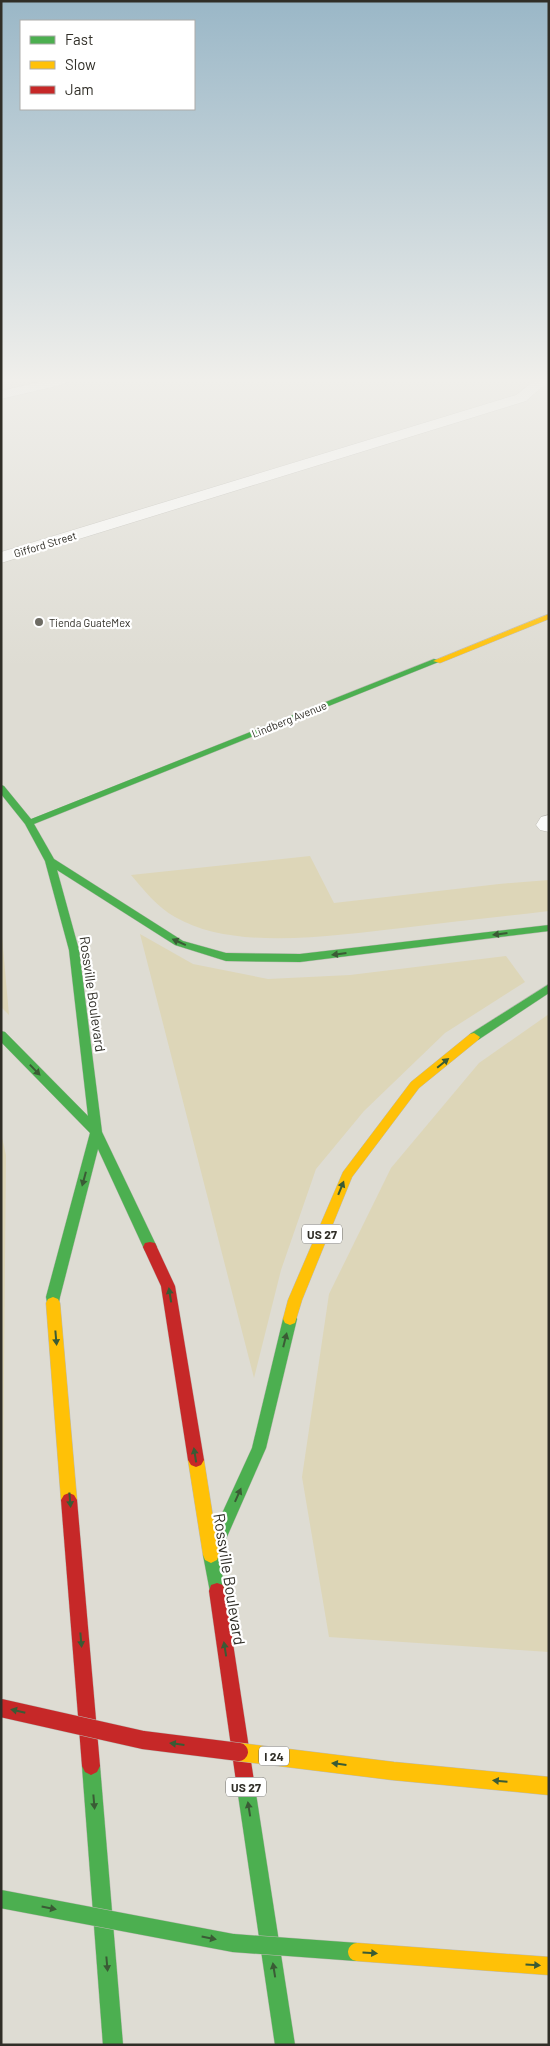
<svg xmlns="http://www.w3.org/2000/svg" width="550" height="2046" font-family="Barlow,sans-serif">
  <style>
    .green { fill: #ddd6b8 }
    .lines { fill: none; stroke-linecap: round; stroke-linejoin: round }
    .street-casing { stroke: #bcbab3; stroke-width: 1 }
    .fast-casing { stroke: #bcbab3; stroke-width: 1 }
    .slow-casing { stroke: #bcbab3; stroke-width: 1 }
    .jam-casing { stroke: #bcbab3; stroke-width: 1 }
    .street { fill: #fafaf8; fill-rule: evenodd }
    .fast { fill: #4caf50; fill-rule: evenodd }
    .slow { fill: #ffc107; fill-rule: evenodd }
    .jam { fill: #c62828; fill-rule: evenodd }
    .fast-bridge-casing { stroke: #bcbab3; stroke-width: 19; stroke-linecap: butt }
    .slow-bridge-casing { stroke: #bcbab3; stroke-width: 19; stroke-linecap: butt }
    .jam-bridge-casing { stroke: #bcbab3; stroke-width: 19; stroke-linecap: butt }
    .fast-bridge { stroke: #4caf50; stroke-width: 18 }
    .slow-bridge { stroke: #ffc107; stroke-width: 18 }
    .jam-bridge { stroke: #c62828; stroke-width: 18 }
    .oneway { fill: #3a5b35 }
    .poi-dot { fill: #6d6b63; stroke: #fff; stroke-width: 2 }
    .labels { text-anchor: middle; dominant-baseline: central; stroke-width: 4.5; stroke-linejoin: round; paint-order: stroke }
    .far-street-label { font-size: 11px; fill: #302e27; stroke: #fff }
    .far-poi-label { font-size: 11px; fill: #302e27; stroke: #fff; text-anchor: start }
    .shield { fill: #fff; stroke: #6e6d68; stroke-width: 1 }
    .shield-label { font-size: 12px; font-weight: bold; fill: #302e27 }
    .street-label { font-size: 14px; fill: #302e27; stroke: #fff }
    .near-street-label { font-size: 16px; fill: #302e27; stroke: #fff }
  </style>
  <rect width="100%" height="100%" fill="#dedcd3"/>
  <g class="green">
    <path d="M310,856L334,903L499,884L549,880V911C500,917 451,922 402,928C335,935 235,952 175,917C157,907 144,890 131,875Z"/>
    <polygon points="1,925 9,1015 1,1007"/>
    <polygon points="140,934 193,964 268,979 350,975 506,956 525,982 445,1033 364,1111 316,1169 281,1270 254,1378"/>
    <polygon points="549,1014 549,1652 329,1637 302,1477 329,1294 391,1168 479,1063"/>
    <polygon points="1,1133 6,1155 2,1586 1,1585"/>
  </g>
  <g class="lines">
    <defs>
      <g id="street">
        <polygon points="44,381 67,381 65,384 1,399 1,391"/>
        <polygon points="534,381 549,381 526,401 1,563 1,552 516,395"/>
        <polygon points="549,815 549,832 540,830 536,825 541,817"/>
      </g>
      <g id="fast">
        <polygon points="434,659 441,661 34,824 54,859 183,941 226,953 300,954 549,925 549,931 300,962 226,961 175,945 57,870 79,950 102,1132 157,1247 155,1251 150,1252 145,1251 98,1149 60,1297 58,1307 53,1309 48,1307 46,1297 90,1133 1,1042 1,1031 5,1032 88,1116 69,950 45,861 25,824 1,794 1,785 4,786 31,819"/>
        <polygon points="549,984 549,993 478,1040 470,1040 468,1037 470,1034"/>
        <polygon points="290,1313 295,1315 297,1319 266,1448 219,1555 225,1591 223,1597 217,1599 211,1597 203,1555 252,1448 283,1319 285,1315"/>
        <polygon points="91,1757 97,1760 100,1766 123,2045 103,2045 82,1766 85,1760"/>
        <polygon points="245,1772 251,1775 254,1781 295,2045 275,2045 236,1781 239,1775"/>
      </g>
      <g id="slow">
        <polygon points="549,614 549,619 440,663 433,661"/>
        <polygon points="474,1033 480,1037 478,1040 419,1088 352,1177 302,1300 295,1323 290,1325 285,1323 283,1319 288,1300 343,1172 411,1082 470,1034"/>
        <polygon points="53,1297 58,1299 60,1303 77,1500 74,1505 69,1507 64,1505 61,1500 46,1303 48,1299"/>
        <polygon points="196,1453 201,1455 204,1460 219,1555 217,1560 211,1563 205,1560 203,1555 188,1460 191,1455"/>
      </g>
      <g id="jam">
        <polygon points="150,1242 155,1243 175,1286 204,1460 201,1465 196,1467 191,1465 188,1460 161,1286 143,1247 145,1243"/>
        <polygon points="69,1493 74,1495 77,1500 100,1766 97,1772 91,1775 85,1772 82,1766 61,1500 64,1495"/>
        <polygon points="217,1583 223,1585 225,1591 254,1781 251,1787 245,1790 239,1787 236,1781 209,1591 211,1585"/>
      </g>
    </defs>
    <use href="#street" class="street-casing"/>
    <use href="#fast" class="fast-casing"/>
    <use href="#slow" class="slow-casing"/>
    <use href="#jam" class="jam-casing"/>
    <use href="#street" class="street"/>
    <use href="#fast" class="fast"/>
    <use href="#slow" class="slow"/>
    <use href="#jam" class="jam"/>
    <defs>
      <polyline id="fast-bridge" points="1,1899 233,1943 357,1952"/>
      <g id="slow-bridge">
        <polyline points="239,1752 393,1771 549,1786"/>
        <polyline points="357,1952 549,1966"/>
      </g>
      <polyline id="jam-bridge" points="1,1708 143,1740 239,1752"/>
    </defs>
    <use href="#fast-bridge" class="fast-bridge-casing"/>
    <use href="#slow-bridge" class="slow-bridge-casing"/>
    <use href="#jam-bridge" class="jam-bridge-casing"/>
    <use href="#fast-bridge" class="fast-bridge"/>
    <use href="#slow-bridge" class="slow-bridge"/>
    <use href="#jam-bridge" class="jam-bridge"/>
  </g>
  <defs><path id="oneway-solid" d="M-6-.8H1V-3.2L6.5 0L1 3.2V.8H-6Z" transform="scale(1.25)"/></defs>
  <g class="oneway">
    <use href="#oneway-solid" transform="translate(500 934) rotate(173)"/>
    <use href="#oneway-solid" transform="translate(179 942) rotate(-156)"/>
    <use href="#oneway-solid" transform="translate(339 954) rotate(173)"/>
    <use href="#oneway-solid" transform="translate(443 1063) rotate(-39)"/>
    <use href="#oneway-solid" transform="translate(35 1070) rotate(46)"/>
    <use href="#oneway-solid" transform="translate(84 1179) rotate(105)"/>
    <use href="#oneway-solid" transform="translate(341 1188) rotate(-68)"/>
    <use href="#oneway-solid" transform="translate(170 1295) rotate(-99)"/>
    <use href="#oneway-solid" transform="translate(56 1338) rotate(85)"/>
    <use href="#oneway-solid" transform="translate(285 1340) rotate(-76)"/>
    <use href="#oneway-solid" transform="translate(195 1455) rotate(-99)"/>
    <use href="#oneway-solid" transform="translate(238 1495) rotate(-66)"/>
    <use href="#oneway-solid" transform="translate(70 1500) rotate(85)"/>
    <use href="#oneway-solid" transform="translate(81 1640) rotate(85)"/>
    <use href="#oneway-solid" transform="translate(225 1649) rotate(-99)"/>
    <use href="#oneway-solid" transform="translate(18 1711) rotate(-167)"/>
    <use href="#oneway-solid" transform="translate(177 1744) rotate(-173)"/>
    <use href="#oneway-solid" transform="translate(339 1764) rotate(-173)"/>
    <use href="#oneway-solid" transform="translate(500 1781) rotate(-175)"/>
    <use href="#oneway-solid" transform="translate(94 1802) rotate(85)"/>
    <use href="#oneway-solid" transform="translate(249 1809) rotate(-99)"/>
    <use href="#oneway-solid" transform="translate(49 1908) rotate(11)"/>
    <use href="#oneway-solid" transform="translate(209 1938) rotate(11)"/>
    <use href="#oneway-solid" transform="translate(370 1953) rotate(4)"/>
    <use href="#oneway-solid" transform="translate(107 1964) rotate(85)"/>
    <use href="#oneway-solid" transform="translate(533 1965) rotate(4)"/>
    <use href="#oneway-solid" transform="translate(274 1970) rotate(-99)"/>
  </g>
  <linearGradient id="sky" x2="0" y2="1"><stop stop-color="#9ab7c7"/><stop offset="0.57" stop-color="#f0efeb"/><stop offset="1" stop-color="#f0efeb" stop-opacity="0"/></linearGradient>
  <rect width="550" height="667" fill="url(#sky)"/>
  <circle class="poi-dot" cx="39" cy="622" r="5"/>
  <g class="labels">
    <g class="far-street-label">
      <text transform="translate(45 544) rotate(-17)">Gifford Street</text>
      <text transform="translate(289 719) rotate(-22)">Lindberg Avenue</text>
    </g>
    <g class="far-poi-label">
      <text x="49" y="622">Tienda GuateMex</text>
    </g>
    <g class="shield">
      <rect x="302" y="1224.5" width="40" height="19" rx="4"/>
      <rect x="259" y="1746.5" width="30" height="19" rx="4"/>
      <rect x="226" y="1777.5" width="40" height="19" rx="4"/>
    </g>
    <g class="shield-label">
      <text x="322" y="1234">US 27</text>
      <text x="274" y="1756">I 24</text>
      <text x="246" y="1787">US 27</text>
    </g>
    <g class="street-label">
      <text transform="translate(93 994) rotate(82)">Rossville Boulevard</text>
    </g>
    <g class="near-street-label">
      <text transform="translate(230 1579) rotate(81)">Rossville Boulevard</text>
    </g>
  </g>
  <rect width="550" height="2046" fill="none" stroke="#302e27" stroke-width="5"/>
  <rect x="20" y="20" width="175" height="90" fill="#ffffff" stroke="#acaba9"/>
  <rect x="30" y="36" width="25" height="8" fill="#4caf50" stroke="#acaba9"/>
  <text x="65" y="45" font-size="15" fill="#302e27">Fast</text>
  <rect x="30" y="61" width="25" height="8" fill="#ffc107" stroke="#acaba9"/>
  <text x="65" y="70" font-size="15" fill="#302e27">Slow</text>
  <rect x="30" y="86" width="25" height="8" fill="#c62828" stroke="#acaba9"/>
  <text x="65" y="95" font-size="15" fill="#302e27">Jam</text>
</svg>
